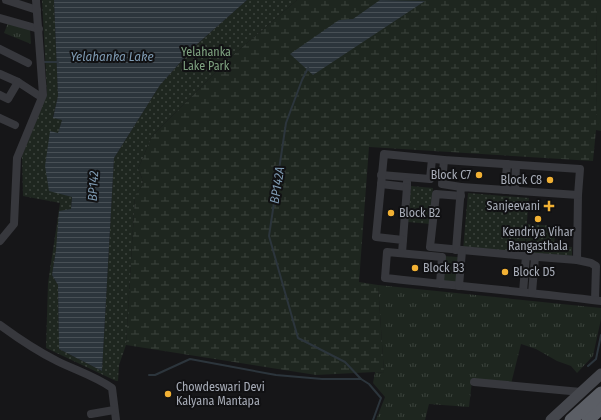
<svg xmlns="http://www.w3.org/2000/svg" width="601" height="420" font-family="'Fira Sans Condensed',sans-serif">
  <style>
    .grass { fill: url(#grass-tufts) }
    .wetland { fill: url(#wetland-marsh) }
    .park { fill: url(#park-dots) }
    .garden { fill: #1e261f }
    .water { fill: url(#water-rules) }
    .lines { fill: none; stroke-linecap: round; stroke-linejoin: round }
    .stream { stroke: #2c353c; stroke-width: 2 }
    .minor { stroke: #37383d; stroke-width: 8 }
    .secondary { stroke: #45474d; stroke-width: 11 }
    .trunk { stroke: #5b5e65; stroke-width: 13 }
    .trunk-bridge { stroke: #5b5e65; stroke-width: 13 }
    .poi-dot { fill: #f2b134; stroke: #111113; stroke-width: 1.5 }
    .labels { text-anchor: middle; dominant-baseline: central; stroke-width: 4; stroke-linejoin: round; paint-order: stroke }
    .park-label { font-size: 12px; fill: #7fa381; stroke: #111113 }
    .poi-label { font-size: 12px; fill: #a8adb8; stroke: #111113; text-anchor: start }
    .water-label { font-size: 13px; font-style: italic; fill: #7f9bb3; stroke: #111113 }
  </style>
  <defs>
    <pattern id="grass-tufts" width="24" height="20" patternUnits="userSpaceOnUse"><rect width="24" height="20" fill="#1e261f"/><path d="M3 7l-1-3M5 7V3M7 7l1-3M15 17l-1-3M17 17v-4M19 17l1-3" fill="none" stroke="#3c433d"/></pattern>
    <pattern id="wetland-marsh" width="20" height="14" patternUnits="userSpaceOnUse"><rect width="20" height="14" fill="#1e261f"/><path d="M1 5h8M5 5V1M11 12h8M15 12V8" fill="none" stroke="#3c433d"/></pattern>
    <pattern id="park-dots" width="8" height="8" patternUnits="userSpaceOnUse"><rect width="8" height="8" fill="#1e261f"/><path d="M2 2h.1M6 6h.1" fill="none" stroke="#3c433d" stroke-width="1.8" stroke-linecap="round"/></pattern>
    <pattern id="water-rules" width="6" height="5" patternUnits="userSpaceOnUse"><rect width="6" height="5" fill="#2c353c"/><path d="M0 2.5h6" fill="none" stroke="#485056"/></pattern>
  </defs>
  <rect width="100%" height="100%" fill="#161618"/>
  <g class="grass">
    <polygon points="597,0 601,0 601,131 596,130"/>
    <polygon points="8,23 30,30 31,44 4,33"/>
    <polygon points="378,285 601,308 601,319 593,356 577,373 571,366 557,361 536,349 521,344 511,384 472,381 469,407 429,404 425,420 376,420 385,397 373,383 375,372 384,373"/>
  </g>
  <path class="wetland" d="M297,0H597L596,130L593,161L369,147L359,282L378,285L384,373L375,372L316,375L126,345L135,195C145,184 144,182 138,169L152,136L233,55Z"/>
  <g class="park">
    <path d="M42,0H54L58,96L53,117L62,120L58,134L50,131L72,197L71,209L56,250L52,275L58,285L59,349L102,371L114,158L160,85L195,46L247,0H297L233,55L152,136L138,169C144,182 145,184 135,195L126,345L119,365L118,381H116L46,348L48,283L60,203L23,196L22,156L47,94Z"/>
    <polygon points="411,186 433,188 430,224 408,222"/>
    <polygon points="468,193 529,198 524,255 463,250"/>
    <polygon points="528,224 556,226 554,246 572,247 572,256 525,252"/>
  </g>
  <polygon class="garden" points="445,256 458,257 456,283 444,282"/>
  <g class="water">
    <polygon points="54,0 247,0 195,46 160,85 114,158 102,371 59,349 58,285 52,275 56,250 59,211 71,209 72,197 49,191 45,166 50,131 58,133 62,120 53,118 58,96"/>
    <polygon points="380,0 425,1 313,75 290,54 339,20 353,19"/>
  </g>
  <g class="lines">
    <g class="stream">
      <polyline points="43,62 58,62"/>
      <polyline points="308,68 302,80 286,123 269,236 298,338 345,362 361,379"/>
      <polyline points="588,366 596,359 601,335"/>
      <polyline points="149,375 155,375 190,359 276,375 322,379 361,379 369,384 381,398 373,420"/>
    </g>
    <g class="minor">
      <polyline points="6,0 37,10"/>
      <polyline points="0,18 39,29"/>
      <polyline points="0,49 28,63"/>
      <polyline points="0,74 18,82 38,95"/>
      <polyline points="0,95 8,99 18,82"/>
      <polyline points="0,118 15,125"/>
      <polyline points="444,160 442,184 461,187"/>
      <polyline points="381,175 430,179 432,159"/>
      <polyline points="381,184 407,187 407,182"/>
      <polyline points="505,190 507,164"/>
      <polyline points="515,190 516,165"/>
      <polyline points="578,195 577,260 591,263 596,266 595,300"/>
      <polyline points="461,196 436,194 430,247 526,256 523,292"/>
      <polyline points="403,240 407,187"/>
      <polyline points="0,241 14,224 17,158 43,95 36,0"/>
      <polyline points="402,253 403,240 376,237 384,154 444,160 580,169 578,195 461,187 456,250"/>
      <polyline points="526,256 577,260"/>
      <path d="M440,284L442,257L387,252L385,278C457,286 529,292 601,301"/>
      <polyline points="459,286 462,251"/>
      <polyline points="532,293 535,257"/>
      <path d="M0,325C19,339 35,350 57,361C75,370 95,376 112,388L116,420"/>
      <polyline points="474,382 581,392"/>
      <polyline points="91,414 114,410"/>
    </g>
    <polyline class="secondary" points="551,420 601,374"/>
    <polyline class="trunk" points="588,420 601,408"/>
    <polyline class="trunk-bridge" points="571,420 601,393"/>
  </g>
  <g class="poi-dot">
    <circle cx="479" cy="175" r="4"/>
    <circle cx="550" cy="180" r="4"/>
    <path d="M547 200h4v4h4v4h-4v4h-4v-4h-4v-4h4z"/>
    <circle cx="391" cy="213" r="4"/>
    <circle cx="538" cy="219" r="4"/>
    <circle cx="415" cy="268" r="4"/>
    <circle cx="505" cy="272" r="4"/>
    <circle cx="168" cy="394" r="4"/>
  </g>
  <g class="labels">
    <g class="park-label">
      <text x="206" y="52">Yelahanka<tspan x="206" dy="14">Lake Park</tspan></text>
    </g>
    <g class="poi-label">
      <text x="471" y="175" text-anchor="end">Block C7</text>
      <text x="542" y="180" text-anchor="end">Block C8</text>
      <text x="540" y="206" text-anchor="end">Sanjeevani</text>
      <text x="399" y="213">Block B2</text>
      <text x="538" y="232" text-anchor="middle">Kendriya Vihar<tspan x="538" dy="14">Rangasthala</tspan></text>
      <text x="423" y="268">Block B3</text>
      <text x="513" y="272">Block D5</text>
      <text x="176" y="387">Chowdeswari Devi<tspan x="176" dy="14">Kalyana Mantapa</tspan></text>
    </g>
    <g class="water-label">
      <text x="112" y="56">Yelahanka Lake</text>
      <text transform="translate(277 185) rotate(-81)">BP142A</text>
      <text transform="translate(93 186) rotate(-87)">BP142</text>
    </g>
  </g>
</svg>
